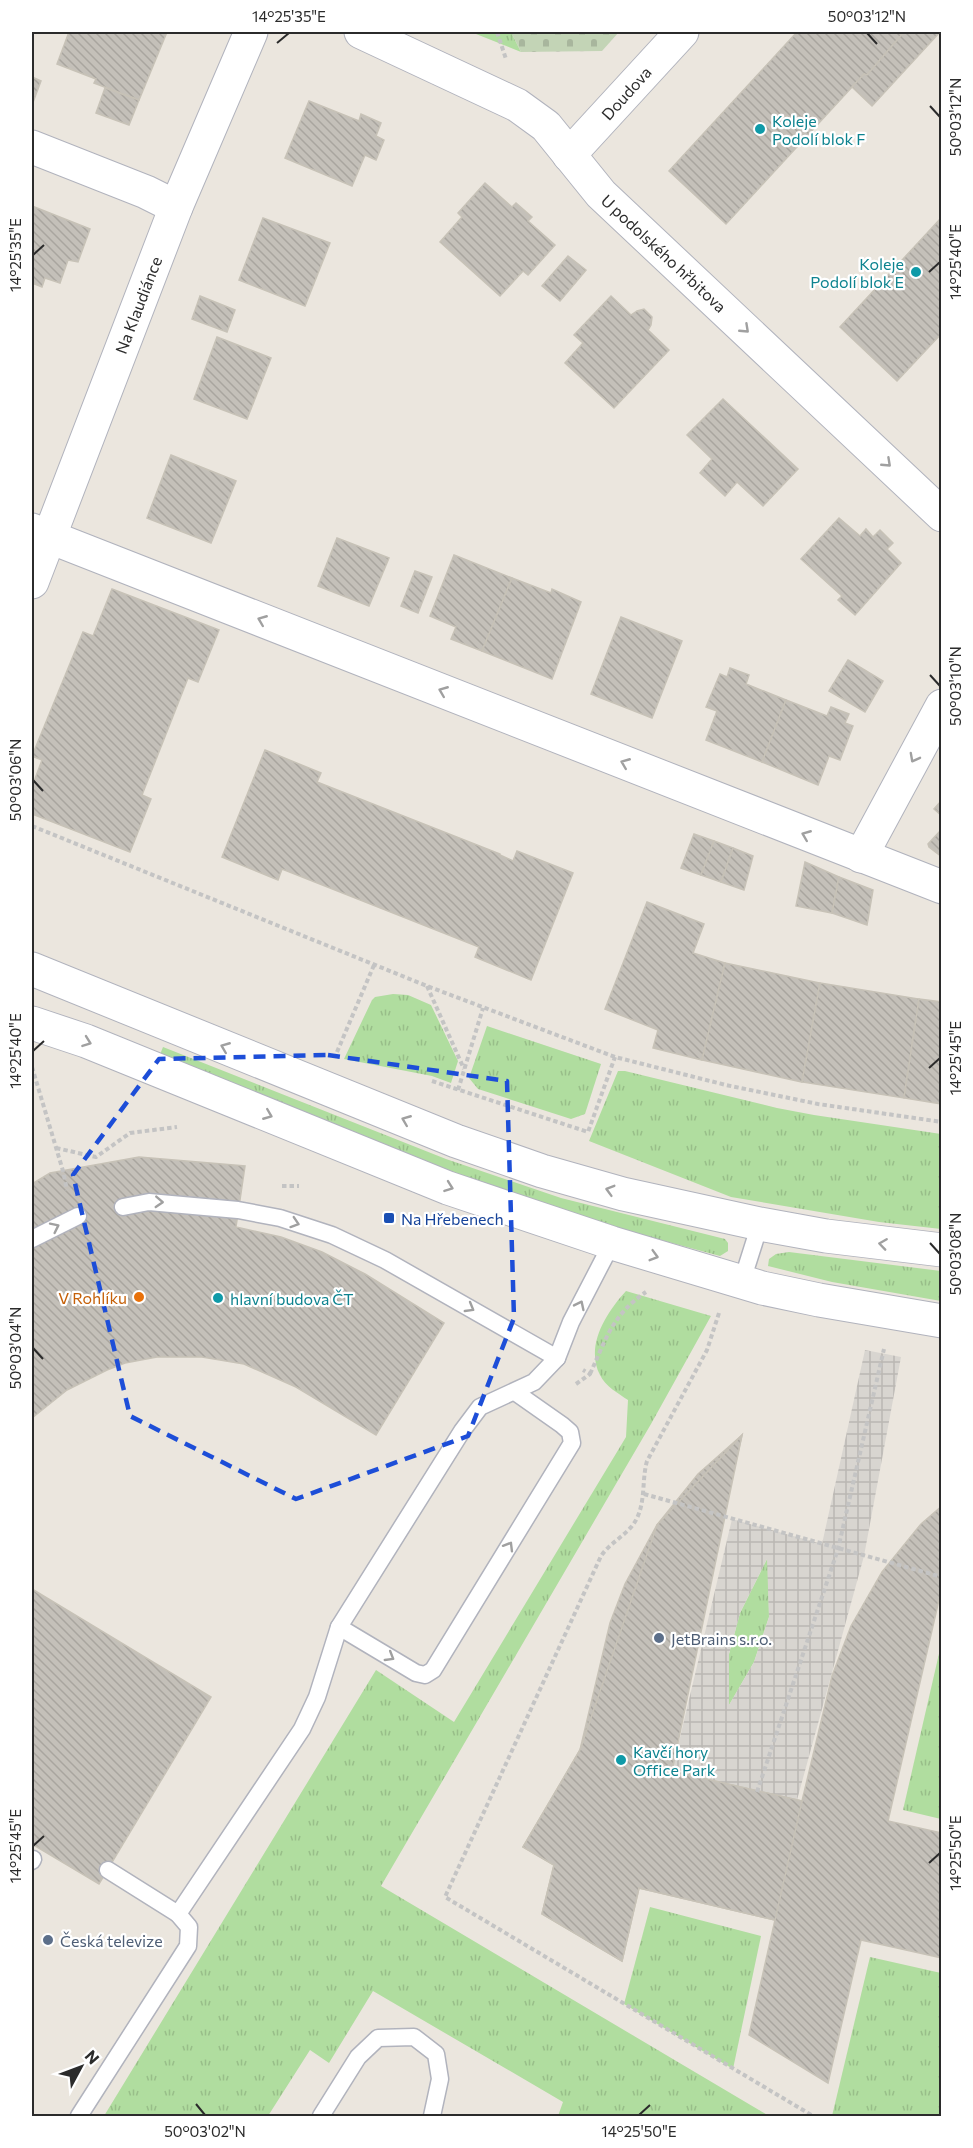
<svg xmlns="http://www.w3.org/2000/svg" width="973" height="2148" font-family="Commissioner,sans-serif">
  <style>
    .grass { fill: url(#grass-tufts) }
    .cemetery { fill: url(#cemetery-stones) }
    .plaza { fill: url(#plaza-grid); fill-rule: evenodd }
    .building { fill: url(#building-back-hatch); stroke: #c7c2b7; stroke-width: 1.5 }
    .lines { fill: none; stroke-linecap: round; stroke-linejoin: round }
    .lane-casing { stroke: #b1b3bd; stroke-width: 19 }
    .street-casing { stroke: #b1b3bd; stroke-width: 35 }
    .secondary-casing { stroke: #b1b3bd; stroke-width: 35 }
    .path { stroke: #c4c4c4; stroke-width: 4; stroke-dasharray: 4.5 3; stroke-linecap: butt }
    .lane { stroke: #fff; stroke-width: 16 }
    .street { stroke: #fff; stroke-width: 33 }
    .secondary { stroke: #fff; stroke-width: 33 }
    .oneway { stroke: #a0a0a0 }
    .marked { fill: none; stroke: #1d4ed8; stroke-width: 4.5; stroke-dasharray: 12 8; stroke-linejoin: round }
    .ticks { fill: none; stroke: #2b2b2b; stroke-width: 2 }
    .culture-dot { fill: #0f9aa8; stroke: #fff; stroke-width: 2 }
    .transit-dot { fill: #1a4fb4; stroke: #fff; stroke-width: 2 }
    .food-dot { fill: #e8710a; stroke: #fff; stroke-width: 2 }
    .service-dot { fill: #5c6f8a; stroke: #fff; stroke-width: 2 }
    .labels { text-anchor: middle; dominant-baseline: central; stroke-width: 4.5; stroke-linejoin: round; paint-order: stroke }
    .street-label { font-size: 16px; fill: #2b2b2b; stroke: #fff }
    .culture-label { font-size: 16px; fill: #0d838f; stroke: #fff; text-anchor: start }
    .transit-label { font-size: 16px; fill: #164399; stroke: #fff; text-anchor: start }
    .food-label { font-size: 16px; fill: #c56008; stroke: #fff; text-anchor: end }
    .service-label { font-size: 16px; fill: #4e5e75; stroke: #fff; text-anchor: start }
    .neatline { fill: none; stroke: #2b2b2b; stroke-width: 2 }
    .ticks-label { font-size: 15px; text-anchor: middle; fill: #2b2b2b }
  </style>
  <defs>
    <pattern id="grass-tufts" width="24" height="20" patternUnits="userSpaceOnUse" patternTransform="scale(1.5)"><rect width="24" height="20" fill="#b0dd9f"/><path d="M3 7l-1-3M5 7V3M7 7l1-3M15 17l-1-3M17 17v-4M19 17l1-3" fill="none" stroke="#98be89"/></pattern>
    <pattern id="cemetery-stones" width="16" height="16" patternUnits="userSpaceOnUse" patternTransform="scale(1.5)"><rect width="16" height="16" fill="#c3d4b6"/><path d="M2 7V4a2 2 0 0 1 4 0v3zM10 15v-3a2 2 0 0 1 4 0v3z" fill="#a8b69d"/></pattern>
    <pattern id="plaza-grid" width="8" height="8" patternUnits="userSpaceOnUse" patternTransform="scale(1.5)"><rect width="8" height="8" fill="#d8d5d0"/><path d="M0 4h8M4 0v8" fill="none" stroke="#bab7b3"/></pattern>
    <pattern id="building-back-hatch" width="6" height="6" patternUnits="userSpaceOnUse" patternTransform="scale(1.5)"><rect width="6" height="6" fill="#c4c0b9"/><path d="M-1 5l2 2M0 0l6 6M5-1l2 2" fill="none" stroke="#a9a59f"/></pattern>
  </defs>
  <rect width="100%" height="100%" fill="#ebe6de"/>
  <g class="grass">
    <polygon points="471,32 511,32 521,52"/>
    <polygon points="393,994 408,995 431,1005 458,1061 451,1083 432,1076 344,1059 372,1000 375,997"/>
    <polygon points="487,1026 601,1064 585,1114 571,1119 478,1089 469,1078"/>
    <polygon points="163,1047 446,1159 561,1198 725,1239 728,1243 728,1251 720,1256 631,1232 458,1175 159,1057"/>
    <polygon points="618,1071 625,1071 777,1108 814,1115 941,1134 941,1229 879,1222 731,1197 589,1141"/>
    <polygon points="789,1252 941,1271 941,1301 832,1282 768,1266 769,1259 776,1254"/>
    <path d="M626,1291L711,1316L651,1424L381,1886L769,2116H558L563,2102L373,1991L329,2063L310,2050L268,2116H104L376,1670L454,1722L626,1437L628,1400C619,1394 605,1386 600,1375C585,1346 606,1313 626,1291Z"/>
    <polygon points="768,1557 769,1617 754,1662 728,1707 729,1654 740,1613"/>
    <polygon points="941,1645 941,1819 903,1810"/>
    <polygon points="650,1907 761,1936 733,2069 624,2004"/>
    <polygon points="870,1957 941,1973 941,2116 832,2116"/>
  </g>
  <polygon class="cemetery" points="511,32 619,32 602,51 521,52"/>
  <path class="plaza" d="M865,1350L901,1357L864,1556L797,1800L672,1771L732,1519L822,1544ZM767,1559L769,1617L754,1662L729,1705V1654L740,1613Z"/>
  <g class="building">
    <polygon points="69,32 167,32 139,100 94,83 96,79 57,64"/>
    <polygon points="797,32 904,32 867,75 864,74 726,224 669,171"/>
    <polygon points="904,32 940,32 872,106 852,87 864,74 867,75"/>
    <polygon points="32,77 41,81 32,105"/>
    <polygon points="105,88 139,100 129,125 96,113"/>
    <polygon points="309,101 359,121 361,114 381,123 376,136 384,140 376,160 365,155 352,186 285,158"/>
    <polygon points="485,183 512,207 516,203 532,217 528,221 555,245 528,275 523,271 500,296 440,242 462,217 458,213"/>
    <polygon points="32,206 90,229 78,262 68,260 60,283 45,278 42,287 32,283"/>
    <polygon points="942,217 942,333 897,381 840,327"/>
    <polygon points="263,218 330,243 305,306 239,280"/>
    <polygon points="568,256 586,270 560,301 542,286"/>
    <polygon points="200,296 235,310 227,332 192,319"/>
    <polygon points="611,296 631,315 637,311 644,309 652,317 651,325 648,330 669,350 614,408 565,363 583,343 574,335"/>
    <polygon points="217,337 271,358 247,419 194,399"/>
    <polygon points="723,399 798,469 763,506 737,482 725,496 700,473 712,459 687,435"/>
    <polygon points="171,455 236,481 211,543 147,518"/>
    <polygon points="839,518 860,536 866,529 873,537 880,530 893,543 887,549 901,563 855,615 838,600 842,596 801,559"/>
    <polygon points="337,538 389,558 369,606 318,586"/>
    <polygon points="454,555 512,578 482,651 451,639 456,627 430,616"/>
    <polygon points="415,571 432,577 418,613 401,606"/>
    <polygon points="512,578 551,593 552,589 581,602 552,679 482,651"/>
    <polygon points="112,589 219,630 198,682 188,678 142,795 151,799 130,852 32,814 32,787 42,760 32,756 83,632 93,636"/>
    <polygon points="621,617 682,641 652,718 591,694"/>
    <polygon points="848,660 883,681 865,712 829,691"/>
    <polygon points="730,668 749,675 746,684 786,700 762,762 706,740 717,711 706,707 720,674 727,677"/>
    <polygon points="786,700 827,716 831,707 849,714 845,723 853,726 840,760 829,756 818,785 762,762"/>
    <polygon points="265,750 321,773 317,782 500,854 500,855 513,861 517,851 573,873 531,980 475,957 479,947 282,869 278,880 222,857"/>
    <polygon points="942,800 942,816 934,809"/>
    <polygon points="942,829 942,857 929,847 928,844"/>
    <polygon points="694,834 714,841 701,875 681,868"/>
    <polygon points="714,841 733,848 721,882 701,875"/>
    <polygon points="733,848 753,856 744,890 721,882"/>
    <polygon points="805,862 839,877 832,913 796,906"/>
    <polygon points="839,877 873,890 867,925 832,913"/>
    <polygon points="647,902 704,924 693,953 725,963 702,1060 653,1048 658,1030 605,1009"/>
    <polygon points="725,963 820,983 802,1082 702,1060"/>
    <polygon points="820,983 919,999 904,1098 802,1082"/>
    <polygon points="919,999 942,1002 942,1104 904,1098"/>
    <polygon points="139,1157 245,1166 236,1227 281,1237 322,1252 365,1274 444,1323 376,1435 296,1387 244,1364 202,1357 157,1357 125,1363 107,1370 67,1390 32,1418 32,1184 50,1173"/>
    <polygon points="742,1435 665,1770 802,1801 832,1676 851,1626 882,1572 921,1524 942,1506 942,1587 888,1821 942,1833 942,1958 861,1940 828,2083 749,2035 775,1920 639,1888 622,1961 542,1914 554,1865 523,1847 580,1750 610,1623 625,1584 657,1525 698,1474"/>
    <polygon points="742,1435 672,1771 802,1801 775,1920 639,1888 622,1961 542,1914 554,1865 523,1847 580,1750 657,1525"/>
    <polygon points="32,1589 211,1697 99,1884 32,1844"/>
  </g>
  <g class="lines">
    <defs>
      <g id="lane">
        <polyline points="123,1207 149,1202 238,1210 280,1218 332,1235 385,1260 557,1358"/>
        <polyline points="32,1239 78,1216"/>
        <polyline points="742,1281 760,1224"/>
        <polyline points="339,1627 416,1673 425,1675 433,1670 572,1443 570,1432 562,1425 515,1392"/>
        <polyline points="32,1861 33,1859"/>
        <polyline points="108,1870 178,1914 302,1729 317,1697 339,1627 462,1431 480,1407 534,1382 557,1358 571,1322 612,1243"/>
        <polyline points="79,2116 188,1946 189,1927 178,1914"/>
        <polyline points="321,2116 358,2057 378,2038 414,2037 436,2054 440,2079 432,2116"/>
      </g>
      <g id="street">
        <polyline points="361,32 517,105 546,126 601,194 942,515"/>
        <polyline points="32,147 146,192 176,207"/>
        <polyline points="569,155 682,32"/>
        <polyline points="32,530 942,887"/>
        <polyline points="32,582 176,207 251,32"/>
        <polyline points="861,856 942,706"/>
      </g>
      <g id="secondary">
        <polyline points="32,969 456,1141 542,1171 623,1194 760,1224 826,1236 942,1250"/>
        <polyline points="32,1023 86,1041 448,1188 612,1243 762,1288 819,1300 942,1321"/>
      </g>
    </defs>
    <use href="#lane" class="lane-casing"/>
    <use href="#street" class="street-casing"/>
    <use href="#secondary" class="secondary-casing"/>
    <g class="path">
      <polyline points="497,32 506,59"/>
      <polyline points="32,826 427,986 615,1057 726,1085 818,1104 942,1122"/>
      <polyline points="427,986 464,1069"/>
      <polyline points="337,1052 374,965"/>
      <polyline points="32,1067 63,1171 67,1190"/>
      <polyline points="432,1081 588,1132 615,1057"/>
      <polyline points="458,1090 483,1008"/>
      <polyline points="56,1148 96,1157 130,1133 177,1127"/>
      <polyline points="282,1186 299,1186"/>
      <path d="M719,1313L707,1350L647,1461C641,1482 647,1507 632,1526C623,1537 609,1544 601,1556L445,1897L813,2116"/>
      <path d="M590,1374C606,1339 612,1315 646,1292"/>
      <polyline points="576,1384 590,1374 583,1370"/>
      <polyline points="644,1494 942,1577"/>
      <polyline points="757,1792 838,1549 884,1349"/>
    </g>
    <use href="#lane" class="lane"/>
    <use href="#street" class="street"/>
    <use href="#secondary" class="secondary"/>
  </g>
  <defs><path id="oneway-chevron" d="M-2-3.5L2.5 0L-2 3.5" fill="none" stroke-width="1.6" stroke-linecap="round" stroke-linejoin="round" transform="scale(1.5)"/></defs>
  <g class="oneway">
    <use href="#oneway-chevron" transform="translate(745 329) rotate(43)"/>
    <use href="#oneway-chevron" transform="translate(887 463) rotate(43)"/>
    <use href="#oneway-chevron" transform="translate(262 620) rotate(-158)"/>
    <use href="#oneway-chevron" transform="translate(443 691) rotate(-158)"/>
    <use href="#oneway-chevron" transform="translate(914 758) rotate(118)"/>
    <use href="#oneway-chevron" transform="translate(625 763) rotate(-158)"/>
    <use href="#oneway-chevron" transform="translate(806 835) rotate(-158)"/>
    <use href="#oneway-chevron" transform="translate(87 1042) rotate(20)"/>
    <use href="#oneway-chevron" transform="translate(225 1047) rotate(-158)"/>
    <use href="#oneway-chevron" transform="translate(268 1115) rotate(22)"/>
    <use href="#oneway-chevron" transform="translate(406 1120) rotate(-158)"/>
    <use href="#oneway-chevron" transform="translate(449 1187) rotate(20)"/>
    <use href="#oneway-chevron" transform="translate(610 1190) rotate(-164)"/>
    <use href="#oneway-chevron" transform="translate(159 1202) rotate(3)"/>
    <use href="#oneway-chevron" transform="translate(295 1223) rotate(18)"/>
    <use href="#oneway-chevron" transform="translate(55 1227) rotate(-26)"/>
    <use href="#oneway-chevron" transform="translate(883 1244) rotate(-172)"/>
    <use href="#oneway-chevron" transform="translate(654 1256) rotate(16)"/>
    <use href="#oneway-chevron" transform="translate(580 1305) rotate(-64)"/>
    <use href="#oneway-chevron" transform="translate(470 1308) rotate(30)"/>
    <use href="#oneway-chevron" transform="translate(509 1546) rotate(-59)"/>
    <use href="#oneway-chevron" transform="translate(390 1657) rotate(31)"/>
  </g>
  <path class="marked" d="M328,1055L507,1081L514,1318L468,1436L296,1499L130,1416L73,1175L159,1059Z"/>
  <path class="ticks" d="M867,33L877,44M277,43L289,33M930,106L940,117M33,255L44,245M929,272L940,262M930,675L940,686M33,780L43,791M33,1051L44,1041M929,1068L940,1058M930,1243L940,1254M33,1348L43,1359M33,1846L44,1836M929,1863L940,1853M196,2104L205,2115M639,2115L650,2105"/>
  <g class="culture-dot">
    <circle cx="760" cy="129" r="6"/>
    <circle cx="916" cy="272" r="6"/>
    <circle cx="218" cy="1298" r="6"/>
    <circle cx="621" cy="1760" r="6"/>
  </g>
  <rect class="transit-dot" x="383" y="1212" width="12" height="12" rx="3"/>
  <circle class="food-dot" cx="139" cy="1297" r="6"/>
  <g class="service-dot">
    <circle cx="659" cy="1638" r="6"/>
    <circle cx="48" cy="1940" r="6"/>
  </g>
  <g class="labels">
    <g class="street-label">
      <text transform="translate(626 93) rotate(-48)">Doudova</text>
      <text transform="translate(664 253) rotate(43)">U podolského hřbitova</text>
      <text transform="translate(138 305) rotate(-69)">Na Klaudiánce</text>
    </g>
    <g class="culture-label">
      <text x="772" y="120">Koleje<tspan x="772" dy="18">Podolí blok F</tspan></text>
      <text x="904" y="263" text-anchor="end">Koleje<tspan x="904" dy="18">Podolí blok E</tspan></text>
      <text x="230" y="1298">hlavní budova ČT</text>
      <text x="633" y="1751">Kavčí hory<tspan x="633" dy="18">Office Park</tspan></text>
    </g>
    <g class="transit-label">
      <text x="401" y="1218">Na Hřebenech</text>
    </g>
    <g class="food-label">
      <text x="127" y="1297">V Rohlíku</text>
    </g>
    <g class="service-label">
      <text x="671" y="1638">JetBrains s.r.o.</text>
      <text x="60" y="1940">Česká televize</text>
    </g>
  </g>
  <rect width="973" height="2148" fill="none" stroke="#ffffff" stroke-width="66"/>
  <g transform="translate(81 2067) rotate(49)" stroke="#ffffff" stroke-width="4.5" paint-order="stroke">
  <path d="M0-4.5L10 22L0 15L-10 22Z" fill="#2b2b2b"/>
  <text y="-9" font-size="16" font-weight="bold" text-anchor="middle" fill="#2b2b2b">N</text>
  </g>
  <rect x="33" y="33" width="907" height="2082" class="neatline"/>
  <g class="ticks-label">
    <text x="289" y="22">14°25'35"E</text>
    <text x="867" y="22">50°03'12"N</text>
    <text transform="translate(956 117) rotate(-90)" y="5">50°03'12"N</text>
    <text transform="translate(16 255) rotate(-90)" y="5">14°25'35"E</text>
    <text transform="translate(956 262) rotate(-90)" y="5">14°25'40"E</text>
    <text transform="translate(956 686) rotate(-90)" y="5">50°03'10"N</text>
    <text transform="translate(16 780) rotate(-90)" y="5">50°03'06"N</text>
    <text transform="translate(16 1051) rotate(-90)" y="5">14°25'40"E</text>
    <text transform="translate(956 1058) rotate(-90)" y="5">14°25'45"E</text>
    <text transform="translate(956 1254) rotate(-90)" y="5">50°03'08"N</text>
    <text transform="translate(16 1348) rotate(-90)" y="5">50°03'04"N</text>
    <text transform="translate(16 1846) rotate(-90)" y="5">14°25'45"E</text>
    <text transform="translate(956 1853) rotate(-90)" y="5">14°25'50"E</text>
    <text x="205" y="2137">50°03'02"N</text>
    <text x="639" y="2137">14°25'50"E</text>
  </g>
</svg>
